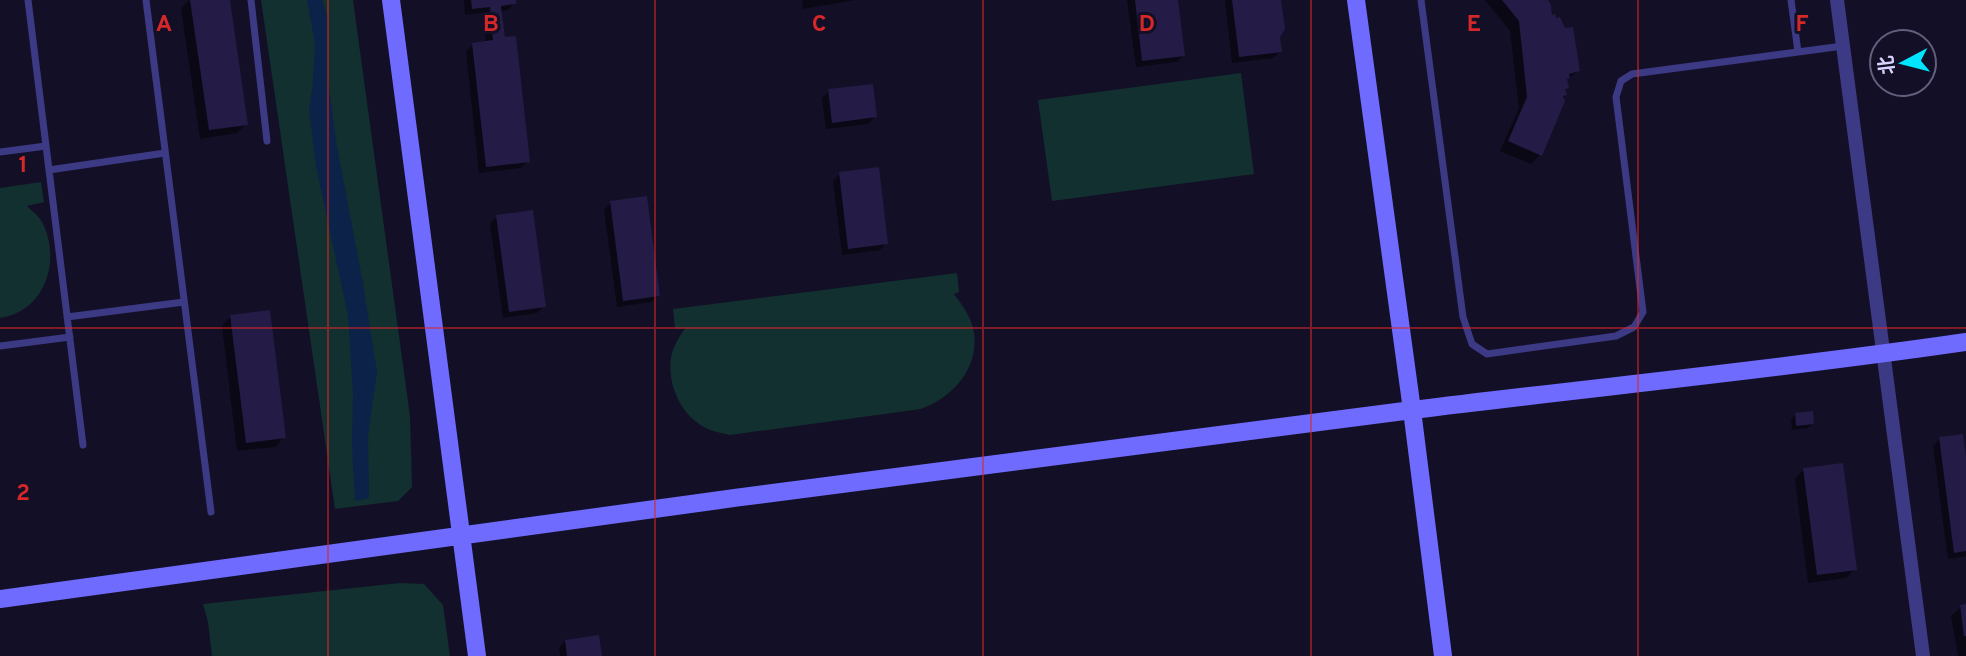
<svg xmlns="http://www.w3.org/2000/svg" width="1966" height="656" font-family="Overpass,'Noto Sans SC',sans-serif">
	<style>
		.green { fill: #12302f }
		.water { fill: #0c2248 }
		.shadow { fill: #0007 }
		.building { fill: #241b47 }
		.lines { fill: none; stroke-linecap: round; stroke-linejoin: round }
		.lane { stroke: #3d3a85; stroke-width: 7 }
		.street { stroke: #3d3a85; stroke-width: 14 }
		.secondary { stroke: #6f6bff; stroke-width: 18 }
		.grid { fill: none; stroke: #d62828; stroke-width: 2; stroke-opacity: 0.55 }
		.grid-label { font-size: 23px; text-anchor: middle; font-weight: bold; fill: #d62828; stroke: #130f26; stroke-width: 6; stroke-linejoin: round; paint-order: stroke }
	</style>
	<rect width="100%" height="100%" fill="#130f26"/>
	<!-- green -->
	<path class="green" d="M261,0h92l57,416 2,71 -14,14 -63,8z
		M1241,73l13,101 -202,27 -14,-101z
		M41,182l3,20 -17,4c5,5 12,10 15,16 20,38 3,90 -42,96v-130z
		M957,273l2,19 -5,2c9,12 18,24 20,39 5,36 -22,65 -53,76l-191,26c-7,-2 -15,-3 -22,-6 -27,-12 -43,-47 -36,-76 2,-8 8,-17 13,-25l-10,1 -2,-20z
		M400,583l24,1 19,21 7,51h-238l-4,-34 -5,-18z"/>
	<!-- water -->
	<path class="water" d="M307,0h15l6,18v62l9,66 25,132 15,94 -9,64 1,62 -14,3 -3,-57 1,-50 -5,-78 -32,-150 -7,-56 4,-27 2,-39z"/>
	<!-- shadow -->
	<path class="shadow" d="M189,0h39l18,124 -9,9 -37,6 -19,-131z
		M464,0h50v3l-6,7 -8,1 28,150 -7,7 -42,5 -13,-122 7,-7 13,-1 -3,-30 -18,2z
		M802,0h54l-53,9z
		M1127,0h49l8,55 -7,7 -41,5z
		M1225,0h55v52l-7,6 -41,5z
		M1485,0h61l5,17 27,54 -13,10v14l-25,60 -9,9 -31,-13 19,-43 -9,-77z
		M829,91l46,26 -7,7 -42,5 -4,-31z
		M840,174l46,69 -6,7 -38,5 -9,-74z
		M611,203l47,92 -7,7 -34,5 -13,-97z
		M497,217l47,89 -7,7 -34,5 -13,-94z
		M231,316l53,121 -9,10 -38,4 -15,-125z
		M1795,415l17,9 -4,4 -16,2 -1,-11z
		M1940,439l26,30v87l-18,3 -15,-113z
		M1804,469l51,100 -9,9 -38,5 -13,-104z
		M1966,606v50h-8l-7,-40 10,-9z
		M565,641l35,15h-40l-1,-8z"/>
	<!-- building -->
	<path class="building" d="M190,0h40l18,125 -39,5z
		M471,0h45v4l-15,2 4,31 11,-1 14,126 -44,5 -14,-124 21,-3 -3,-33 -18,2z
		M1135,0h43l7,56 -43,5z
		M1232,0h49l4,29 -5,8 2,15 -43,5z
		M1502,0h46l3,5 1,10 3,-1 1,4 4,-1 5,11 8,-1 7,44 -11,3 1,4 -3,1 2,9 -4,1 2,6 -4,1 2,5 -23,55 -34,-15 19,-44 -8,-76z
		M873,84l4,33 -45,6 -4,-34z
		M879,167l9,77 -40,5 -9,-77z
		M647,196l13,100 -37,5 -13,-100z
		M533,210l13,97 -37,5 -13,-97z
		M270,310l16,128 -40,5 -16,-128z
		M1813,411l1,13 -18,2 -1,-13z
		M1963,434l3,22v95l-12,2 -15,-116z
		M1843,463l14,107 -40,5 -14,-107z
		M1966,604v32h-2l-4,-31z
		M599,635l3,21h-35l-2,-16z"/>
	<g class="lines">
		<!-- lane -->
		<path class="lane" d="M28,0l55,445
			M146,0l65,512
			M251,0l16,141
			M1421,0l42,317 9,27 15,10 129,-18 18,-9 9,-15 -27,-215 5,-16 11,-7 211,-28
			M1791,0l7,52
			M0,152l46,-6
			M49,170l116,-17
			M67,317l117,-15
			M0,346l70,-9"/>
		<!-- street -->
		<path class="street" d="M1837,0l86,656"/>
		<!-- secondary -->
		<path class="secondary" d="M391,0l86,656
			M1356,0l56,410 31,246
			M0,599c470,-66 941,-130 1412,-189 185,-23 370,-41 554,-68"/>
	</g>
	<!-- grid -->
	<path class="grid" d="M328,0v656M655,0v656M983,0v656M1311,0v656M1638,0v656M0,328h1966"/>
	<g class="grid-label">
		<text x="164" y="31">A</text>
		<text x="491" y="31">B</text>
		<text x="819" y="31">C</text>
		<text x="1147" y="31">D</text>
		<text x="1474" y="31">E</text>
		<text x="1802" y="31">F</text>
		<text x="23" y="172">1</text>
		<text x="23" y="500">2</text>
	</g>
	<!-- north arrow -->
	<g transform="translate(1903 63) rotate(263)"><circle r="33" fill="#130f26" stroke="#625e7d" stroke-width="2"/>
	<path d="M0-5L12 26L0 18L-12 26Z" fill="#00e5ff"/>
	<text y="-10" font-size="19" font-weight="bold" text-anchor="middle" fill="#d9d4ff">北</text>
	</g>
</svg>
